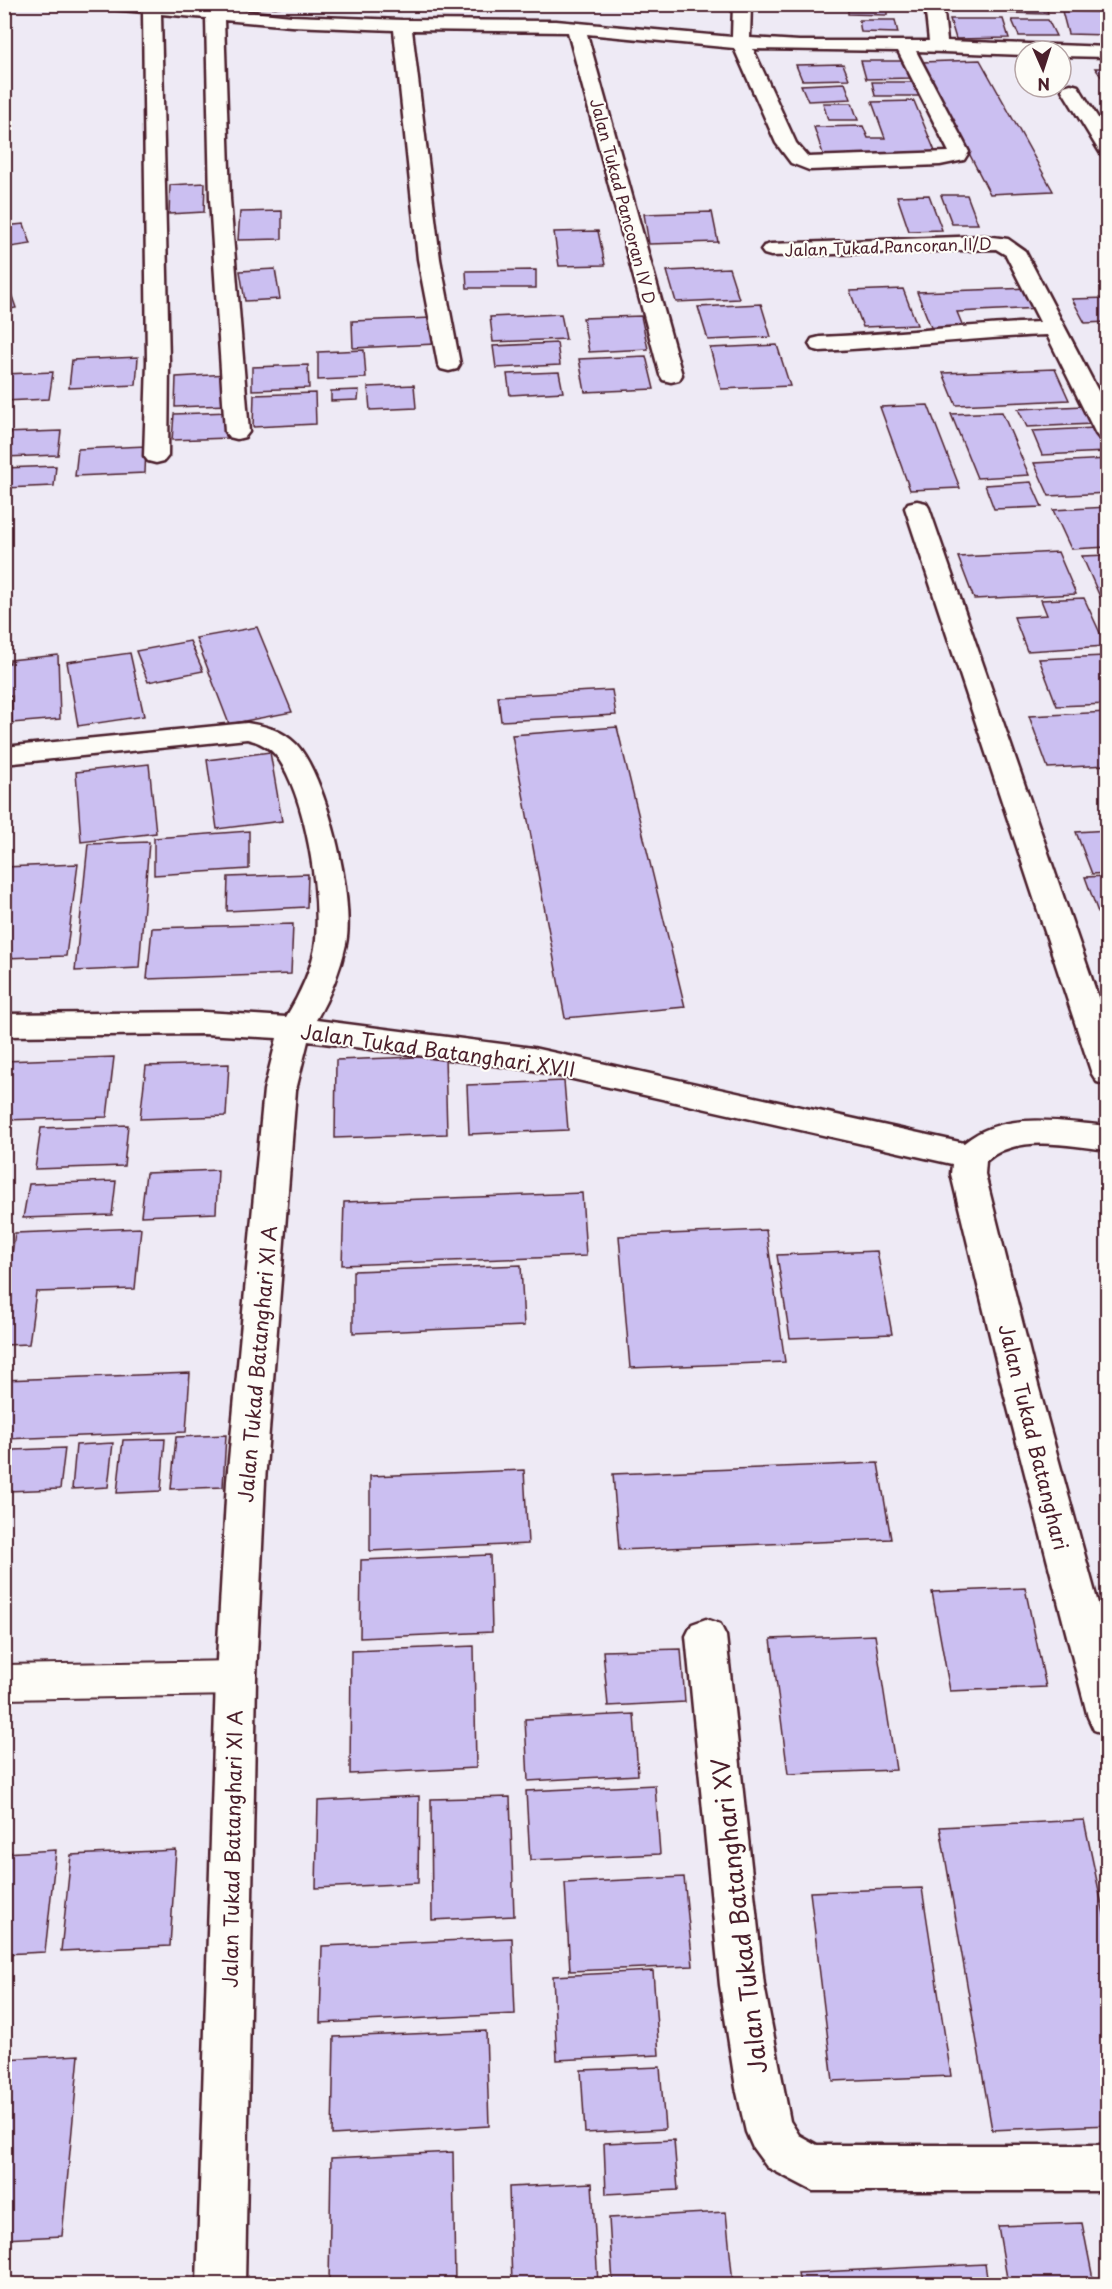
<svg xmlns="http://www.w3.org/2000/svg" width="1112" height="2289" font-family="'Playpen Sans',sans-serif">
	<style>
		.building { fill: #cbbff1; stroke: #4a1f2b; stroke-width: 1.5 }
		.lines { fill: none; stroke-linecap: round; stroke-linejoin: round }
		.lane-casing { stroke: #4a1f2b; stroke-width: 4 }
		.street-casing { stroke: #4a1f2b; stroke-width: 5 }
		.lane { fill: #fdfcf7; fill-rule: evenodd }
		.street { fill: #fdfcf7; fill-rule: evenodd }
		.labels { text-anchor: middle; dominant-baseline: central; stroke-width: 4.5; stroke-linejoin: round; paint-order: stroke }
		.far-street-label { font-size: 16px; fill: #4a1f2b; stroke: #fdfcf7 }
		.street-label { font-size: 20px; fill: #4a1f2b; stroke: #fdfcf7 }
		.near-street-label { font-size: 24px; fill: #4a1f2b; stroke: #fdfcf7 }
	</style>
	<rect width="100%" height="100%" fill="#eeeaf5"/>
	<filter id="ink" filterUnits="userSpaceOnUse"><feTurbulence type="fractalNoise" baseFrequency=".0167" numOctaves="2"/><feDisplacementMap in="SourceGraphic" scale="12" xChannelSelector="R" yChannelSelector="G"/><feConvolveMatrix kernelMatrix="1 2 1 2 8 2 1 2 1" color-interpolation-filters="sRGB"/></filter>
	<g filter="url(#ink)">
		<!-- building -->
		<path class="building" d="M261,4h30v3l-31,1z
			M306,4h47v1l-46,3z
			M497,4h30l-1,5h-30z
			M1007,4h39l2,10 -39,-1z
			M848,8l39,1v6l-39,-1z
			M1062,11l41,1 5,23 -40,-1z
			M950,19h53l6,19 -53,1z
			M859,20h36l3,13 -37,-1z
			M1012,20h36l8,16h-37z
			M980,60l73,131 -63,3 -68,-132z
			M861,61h44l6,17 -45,1z
			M843,64l6,15 -47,1 -6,-15z
			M1095,68h13v18z
			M872,82h44l4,14h-45z
			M845,83l6,16 -43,2 -7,-16z
			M914,101l23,55 -112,4 -11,-33 49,-1 5,12h17l-13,-36z
			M823,103h29l6,17h-30z
			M205,183l-1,29 -35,2 1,-29z
			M929,195l13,35 -33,1 -12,-35z
			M941,195h26l11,29h-26z
			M282,211v28l-44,1 2,-28z
			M712,212l6,30 -69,2 -5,-30z
			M24,224l7,20 -27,4v-22z
			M598,231l7,34 -46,1 -5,-34z
			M729,268l10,31 -63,3 -9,-31z
			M275,269l5,30 -35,2 -5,-30z
			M536,270v18h-69l-1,-17z
			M8,285l8,23 -12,2v-24z
			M1031,288l9,20 -83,4 7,17 -32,1 -15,-38z
			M903,289l14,36 -54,2 -13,-36z
			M1108,298v24l-23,1 -13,-24z
			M761,304l10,33 -63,3 -10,-33z
			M561,314l5,25 -73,3 -3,-25z
			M641,316l7,33 -59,3 -6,-34z
			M432,318l3,26 -82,4 -1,-27z
			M557,343l3,22 -64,3 -3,-22z
			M777,345l13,41 -69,3 -11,-41z
			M364,350l2,28 -48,2v-28z
			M646,356l8,33 -69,3 -6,-33z
			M138,357l-2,28 -67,3 3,-28z
			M308,365l1,23 -57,2v-23z
			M1055,369l14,31 -113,5 -13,-32z
			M53,372l-4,27 -45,2v-27z
			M559,372l4,20 -53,3 -3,-21z
			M228,374l-1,31 -52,2 1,-30z
			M414,385l2,23 -46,2 -2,-23z
			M359,390l-1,10 -27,1v-10z
			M315,393l1,31 -63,3 1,-32z
			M928,405l32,83 -50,2 -30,-83z
			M1084,406l8,18 -65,3 -9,-18z
			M230,412l-1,26 -57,2 2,-26z
			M1002,412l27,63 -52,3 -26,-64z
			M1095,428l11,24 -64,3 -10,-24z
			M61,431l-3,24 -54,2v-24z
			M146,446l-1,27 -70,3 3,-27z
			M1108,459v34l-59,3 -15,-33z
			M56,466l-2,20 -50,2v-20z
			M1031,482l11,25 -48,2 -9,-24z
			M1108,507v21h-3l3,5v14l-37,2 -18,-39z
			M1058,552l18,42 -102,5 -16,-42z
			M1108,555v60l-26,-59z
			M1084,598l22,48 -79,5 -13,-34 33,-2 -6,-15z
			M257,627l35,85 -63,12 -33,-86z
			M190,641l13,30 -55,11 -12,-31z
			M130,653l14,63 -66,10 -11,-64z
			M58,655l2,64 -48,4v-27l-8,1v-34h6v-3z
			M1104,656l4,9v39l-51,2 -18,-47z
			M612,690l4,25 -115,6 -3,-25z
			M1108,712v53l-60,3 -19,-52z
			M617,727l68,280 -120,11 -53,-283z
			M270,752l12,69 -65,8 -10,-69z
			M149,764l7,69 -75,9 -5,-70z
			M1108,830v43l-16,1 -16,-42z
			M249,831v38l-95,6v-37z
			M149,842l-10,126 -64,3 13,-127z
			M78,864l-12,92 -62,2v-91z
			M308,874l-1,33 -80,4 1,-34z
			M1108,876v50h-5l-18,-49z
			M293,924l-2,50 -144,5 5,-51z
			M445,1056l2,78 -112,4 1,-78z
			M114,1057l-7,60 -103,3v-59z
			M229,1064l-3,52 -86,3 6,-53z
			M564,1081l4,49 -99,4 -2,-49z
			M128,1125l-4,41 -89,3 6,-41z
			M218,1170l-2,43 -75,3 5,-43z
			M116,1181l-4,34 -89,3 6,-34z
			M582,1193l4,63 -244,9 2,-63z
			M141,1228l-6,61 -99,3 -7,52 -25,1v-77h6l5,-35z
			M766,1230l19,132 -155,6 -11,-132z
			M877,1251l15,83 -102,4 -13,-83z
			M521,1265l3,61 -171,7v-62z
			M190,1373l-4,59 -182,7v-59z
			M226,1435l-3,52 -52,2 5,-52z
			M165,1439l-4,52 -44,2 6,-53z
			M113,1443l-5,44 -36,2 4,-44z
			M65,1448l-5,41 -53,2 7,-41z
			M878,1463l13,76 -272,11 -6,-76z
			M524,1470l4,74 -158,7v-75z
			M490,1555l2,77 -132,6 1,-78z
			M1025,1588l21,99 -96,4 -18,-99z
			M875,1635l21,135 -108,4 -17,-135z
			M474,1646l2,122 -126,6 1,-123z
			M681,1649l4,53 -77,4 -5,-55z
			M634,1714l4,61 -110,6 -3,-62z
			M655,1785l5,69 -130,6 -4,-69z
			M419,1796l-1,87 -102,5 2,-87z
			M510,1797l4,119 -82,4 -1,-121z
			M1084,1820l24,113v192l-116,5 -52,-303z
			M56,1850l-11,102 -41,2v-101z
			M176,1850l-6,96 -109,5 10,-96z
			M684,1877l9,89 -123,5 -5,-88z
			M922,1888l29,188 -118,5 -23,-189z
			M512,1938l3,76 -195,9 2,-77z
			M653,1971l6,84 -102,5 -4,-84z
			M486,2031l3,95 -157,9 2,-98z
			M79,2055l-17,181 -58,3v-180z
			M660,2067l5,62 -80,4 -4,-63z
			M674,2140l4,50 -72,4 -2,-51z
			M453,2152l2,132h-126l2,-126z
			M592,2183l6,101h-86l-3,-97z
			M726,2212l7,72h-120l-4,-66z
			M1082,2223l12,61h-86l-10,-58z
			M985,2264l3,20h-188l-2,-11z"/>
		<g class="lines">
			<!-- lane casing -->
			<g class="lane-casing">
				<path id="lane" d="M236,1661l14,5 5,12 -5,12 -14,5 -232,4v-34z"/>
			</g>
			<!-- street casing -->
			<g class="street-casing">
				<path id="street" d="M102,4h70l33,4 -1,-4h18l1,5 68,7 111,4 154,1 176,16 1,-33h18l-1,34 49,3h130l-4,-37h18l4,37 161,6v10l-47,-1v-5h-36v4l-109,-4 53,101 -5,8 -24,5 -131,5 -18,-7 -15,-20 -42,-95 -147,-14 95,341 -3,5 -8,2 -8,-2 -3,-5 -92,-343 -156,-2 28,229 20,105 -3,5 -8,2 -8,-2 -3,-5 -20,-105 -24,-229 -103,-4 -67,-6 6,179 19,233 -4,5 -8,2 -8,-2 -4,-5 -15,-233 -4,-181 -45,-4 8,348 -1,94 -4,5 -8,2 -8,-2 -4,-5 3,-94 -4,-350 -33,-3zM753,49l145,2 51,101 -141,5 -12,-14z
					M1071,84l7,2 30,48v22l-7,-2 -39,-64 2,-4z
					M984,236l24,3 17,12 83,159v31l-8,-2 -4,-5 -49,-99c-76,3 -151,12 -227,16l-8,-2 -3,-5 3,-5 8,-2c74,-3 146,-12 220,-15l-34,-67 -10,-6 -225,7 -7,-2 -3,-4 3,-4 7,-2z
					M917,501l9,2 3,5 179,518v59l-11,-3 -5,-8 -187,-566 3,-5z
					M247,723c19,3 35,7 49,21 31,33 59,155 50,200 -6,27 -16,52 -30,76l217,28 431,95c39,-33 97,-21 144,-17v24c-39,-4 -90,-17 -122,11l-1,13 53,211 70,255v95l-14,-5 -6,-13 -86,-332 -51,-211 1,-10 -419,-94 -225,-29 -12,49 -31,391 -9,197 -11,606h-48l19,-606 11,-197 37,-391 13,-52 -73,-4 -200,2v-22l200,-2 82,5c13,-21 28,-52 30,-77 4,-50 -10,-141 -38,-182 -7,-10 -20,-17 -31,-19l-243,25v-17z
					M706,1619l14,5 6,12 38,349 26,136 9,14 18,10h291v46h-295l-46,-24 -14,-19 -7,-16 -10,-44 -16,-103 -34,-349 6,-12z"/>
			</g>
			<!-- lane -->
			<use href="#lane" class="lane"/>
			<!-- street -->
			<use href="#street" class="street"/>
		</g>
	</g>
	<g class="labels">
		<!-- far-street labels -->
		<g class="far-street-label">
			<text transform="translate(624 201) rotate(75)">Jalan Tukad Pancoran IV D</text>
			<text transform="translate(888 246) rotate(-2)">Jalan Tukad Pancoran II/D</text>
		</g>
		<!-- street labels -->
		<g class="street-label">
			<text transform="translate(438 1050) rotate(8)">Jalan Tukad Batanghari XVII</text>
			<text transform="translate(257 1364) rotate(-85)">Jalan Tukad Batanghari XI A</text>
			<text transform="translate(1034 1437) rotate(76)">Jalan Tukad Batanghari</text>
			<text transform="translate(232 1849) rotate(-89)">Jalan Tukad Batanghari XI A</text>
		</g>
		<!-- near-street labels -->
		<g class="near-street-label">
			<text transform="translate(738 1916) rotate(-97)">Jalan Tukad Batanghari XV</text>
		</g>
	</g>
	<!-- margin -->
	<rect width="1112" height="2289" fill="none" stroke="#fdfcf7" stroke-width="24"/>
	<rect x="12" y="12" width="1088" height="2265" fill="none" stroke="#4a1f2b" stroke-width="2" filter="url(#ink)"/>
	<!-- north arrow -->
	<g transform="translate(1043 69) rotate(177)"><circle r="28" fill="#fdfcf7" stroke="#b5a4a5" stroke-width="1.5"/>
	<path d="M0-4.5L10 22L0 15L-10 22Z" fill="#4a1f2b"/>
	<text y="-9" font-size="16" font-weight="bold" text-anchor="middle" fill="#4a1f2b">N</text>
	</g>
</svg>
